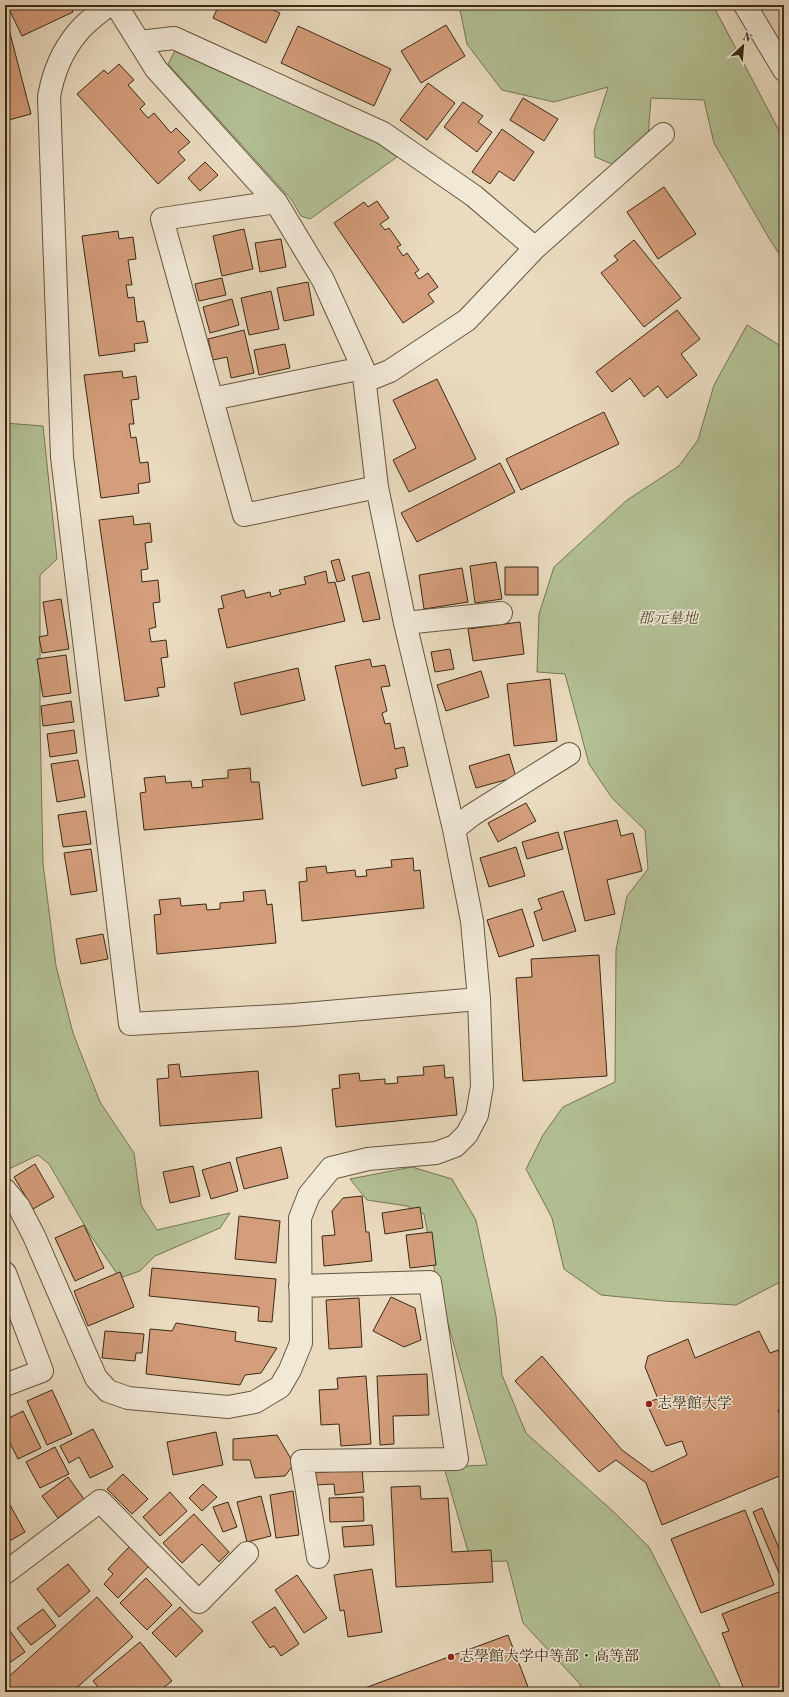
<svg xmlns="http://www.w3.org/2000/svg" width="789" height="1697" font-family="'Old Standard TT','Noto Serif JP',serif">
	<style>
		.green { fill: #b3c195; stroke: #767654 }
		.building { fill: #d49d7b; stroke: #392a14 }
		.lines { fill: none; stroke-linecap: round; stroke-linejoin: round }
		.street-casing { stroke: #65563f; stroke-width: 24 }
		.street { stroke: #f1e8d6; stroke-width: 22 }
		.poi-dot { fill: #8f2418; stroke: #f1e8d6; stroke-width: 1.5 }
		.labels { text-anchor: middle; dominant-baseline: central; stroke-width: 3; stroke-linejoin: round; paint-order: stroke }
		.park-label { font-size: 15px; font-style: italic; fill: #585034; stroke: #f1e8d6 }
		.poi-label { font-size: 15px; fill: #392a14; stroke: #f1e8d6; text-anchor: start }
	</style>
	<rect width="100%" height="100%" fill="#eadbc0"/>
	<filter id="stains"><feTurbulence type="fractalNoise" baseFrequency=".005" numOctaves="4"/><feColorMatrix values="0 0 0 0 .2 0 0 0 0 .09 0 0 0 0 .02 0 0 0 .5 -.17"/></filter>
	<radialGradient id="worn" r=".72"><stop offset=".6" stop-color="#630" stop-opacity="0"/><stop offset="1" stop-color="#630" stop-opacity=".3"/></radialGradient>
	<!-- green -->
	<path class="green" d="M459,5h254l71,135v121l-14,-21 -56,-97 -10,-43 -53,-2 -4,53 -23,18 -29,-12 -1,-26 14,-44 -54,15 -52,-12 -35,-46z
		M175,51l195,87 27,19 -87,62 -9,-3 -10,-17 -123,-135z
		M747,325l37,23v932l-48,25 -73,-4 -62,-6 -37,-26 -12,-51 -26,-49 17,-34 20,-28 52,-25 1,-132 11,-54 21,-27 -3,-39 -33,-32 -23,-34 -24,-90 -28,-2 2,-58 15,-47 73,-67 52,-34 19,-26 16,-55z
		M5,423l38,3 14,133 -17,16v142l3,147 13,102 17,67 27,69 34,51 7,52 16,25 73,-17 -10,15 -65,28 -15,15 -20,7 -31,-45 -40,-69 -11,-9 -29,14 -4,-1z
		M412,1167l40,12 24,41 20,96 6,59 24,58 90,81 33,33 74,145h-139l-5,-9 -56,-60 -16,-62 -36,1 -27,-95 43,-2 -50,-182 -13,-69 -17,-8 -40,-6 -17,-21z"/>
	<!-- building -->
	<path class="building" d="M7,5h63l3,7 -51,24z
		M219,5h43l18,8 -14,30 -53,-25z
		M6,18l25,96 -26,7v-102z
		M446,25l19,31 -44,27 -20,-32z
		M298,26l93,43 -17,37 -93,-43z
		M119,64l15,16 -6,5 17,19 -5,5 8,9 6,-5 17,20 5,-5 14,14 -12,10 7,8 -27,24 -81,-90 27,-24 4,4z
		M428,83l27,20 -28,37 -27,-20z
		M523,98l35,21 -14,22 -34,-21z
		M463,102l20,14 -5,6 14,10 -15,20 -33,-25z
		M502,129l32,23 -20,29 -15,-10 -9,13 -18,-12z
		M205,162l13,13 -18,16 -12,-13z
		M664,187l32,47 -38,25 -31,-47z
		M377,201l12,17 -9,6 5,6 4,-2 12,17 -4,2 6,9 4,-3 12,17 -4,3 4,6 9,-6 10,14 -10,7 6,8 -31,21 -69,-100 30,-21 4,5z
		M244,229l9,40 -31,7 -9,-40z
		M118,231l1,8 14,-2 3,22 -8,1 4,25h-6l2,13 6,-1 3,25 7,-1 4,21 -14,2 1,7 -36,5 -17,-120z
		M281,239l5,28 -26,5 -5,-29z
		M634,240l47,58 -37,29 -43,-54 17,-13 -4,-4z
		M222,278l4,17 -27,6 -4,-17z
		M308,282l6,33 -30,6 -7,-33z
		M271,291l8,38 -30,6 -8,-37z
		M232,299l7,26 -29,8 -7,-26z
		M677,310l23,29 -19,15 16,21 -30,23 -9,-12 -14,11 -14,-19 -18,14 -16,-20z
		M5,324h4l-4,62z
		M244,330l10,43 -23,5 -4,-21 -14,3 -5,-21z
		M285,344l5,24 -31,7 -5,-25z
		M122,371l1,7 13,-2 3,23 -8,1 3,24h-5l2,14 5,-1 4,26 8,-1 2,20 -12,2 1,9 -38,5 -17,-123z
		M437,379l39,80 -67,33 -16,-32 23,-12 -23,-48z
		M604,412l15,32 -98,46 -15,-31z
		M500,463l15,29 -98,50 -16,-29z
		M133,516l1,9 16,-2 2,19 -7,1 3,26 -7,1 1,12 16,-2 2,22 -7,1 3,24 -7,2 2,13 15,-2 2,17 -7,1 4,29 -8,1 2,8 -34,5 -26,-181z
		M339,559l6,21 -8,2 -6,-21z
		M496,562l6,37 -27,4 -5,-37z
		M505,567h33v28h-33z
		M462,568l6,34 -44,7 -5,-34z
		M326,571l2,12 7,-1 10,39 -118,27 -9,-39 6,-1 -3,-12 23,-6 2,8 24,-6 1,5 10,-3 -2,-4 27,-6 -2,-7z
		M369,572l11,47 -17,3 -11,-46z
		M61,599l8,50 -27,4 -3,-16 9,-2 -5,-33z
		M520,622l4,32 -51,7 -5,-32z
		M450,649l4,20 -19,3 -4,-20z
		M66,655l5,38 -28,4 -6,-38z
		M370,659l2,8 13,-2 5,21 -9,1 6,24 -5,2 3,11 5,-1 5,26 9,-2 4,19 -13,3 2,9 -35,8 -27,-120z
		M298,668l7,32 -64,15 -7,-32z
		M481,671l8,26 -43,14 -9,-26z
		M550,679l7,62 -43,5 -7,-62z
		M71,701l3,21 -31,4 -2,-20z
		M74,730l3,23 -27,4 -3,-23z
		M509,754l7,23 -40,11 -7,-22z
		M78,760l7,37 -28,5 -6,-38z
		M250,768l1,14h8l4,37 -119,11 -4,-37 6,-1 -2,-14 21,-2 1,7 25,-2 1,7 11,-1 -1,-7 26,-2v-8z
		M526,803l10,18 -38,21 -10,-19z
		M86,811l5,33 -28,3 -5,-32z
		M617,820l4,16 12,-3 9,38 -35,9 8,34 -30,7 -21,-89z
		M558,832l5,17 -36,10 -5,-17z
		M516,847l9,29 -36,11 -9,-29z
		M91,849l6,42 -26,4 -7,-42z
		M413,858l1,13 6,-1 4,38 -122,13 -3,-39 8,-1 -1,-13 20,-2 1,7 28,-3 1,7 11,-1 -1,-6 26,-3 -1,-7z
		M265,890l2,15 5,-1 4,39 -119,11 -3,-39 7,-1 -2,-14 21,-2 1,8 25,-2 1,6 13,-1v-6l24,-2 -1,-9z
		M563,891l13,40 -33,10 -9,-29 8,-3 -4,-10z
		M522,909l12,37 -35,11 -12,-37z
		M103,934l5,25 -27,5 -5,-25z
		M599,955l8,121 -84,5 -7,-103 16,-1 -1,-18z
		M179,1064l2,13 77,-6 4,47 -102,8 -3,-47 12,-1 -1,-13z
		M444,1065l1,13 8,-1 4,38 -121,12 -4,-38 8,-1 -1,-13 20,-2 1,8 25,-2v5l13,-1 -1,-6 27,-2 -1,-8z
		M281,1147l7,31 -44,11 -8,-31z
		M230,1162l8,29 -27,8 -9,-29z
		M35,1164l19,33 -21,12 -19,-32z
		M193,1166l7,30 -30,7 -7,-31z
		M362,1196l4,36h3l3,29 -48,5 -2,-30 13,-1 -3,-24 11,-13z
		M420,1207l3,21 -38,6 -3,-21z
		M239,1216l41,5 -4,42 -41,-4z
		M84,1225l20,43 -29,13 -20,-43z
		M432,1232l4,33 -26,3 -4,-33z
		M152,1268l124,11 -4,43 -14,-1 1,-14 -110,-11z
		M120,1272l14,35 -46,19 -14,-35z
		M391,1297l24,11 6,32 -17,7 -31,-16z
		M359,1298l3,49 -33,2 -3,-49z
		M176,1323l60,9 -1,9 42,7 -16,25 -16,2 -5,10 -94,-11 4,-45 22,2z
		M5,1324l5,15 -5,2z
		M105,1331l39,3 -2,19h-6l-1,8 -33,-3z
		M759,1331l11,22 8,-3 6,17v40l-6,3 6,16v48l-122,51 -16,-42 -30,-23 -17,12 -84,-91 27,-25 80,94 30,22 35,-17 -5,-14 -16,5 -20,-44 12,-3 -13,-32 3,-11 40,-17 7,19z
		M427,1374l2,41 -36,1 1,28 -14,1 -3,-69z
		M366,1376l5,68 -30,2 -2,-22 -18,1 -2,-35 19,-1 -1,-11z
		M52,1390l20,44 -25,11 -20,-44z
		M23,1411l18,37 -23,11 -13,-26v-13z
		M93,1429l20,38 -23,11 -11,-21 -10,6 -9,-17z
		M216,1432l7,33 -50,10 -6,-33z
		M277,1435l17,29 -9,12 -30,2 -5,-18h-17v-21z
		M55,1447l14,27 -29,14 -14,-26z
		M362,1469l2,23 -29,3 -1,-11 -20,1 -1,-12z
		M123,1474l25,25 -16,15 -25,-25z
		M68,1477l16,22 -26,19 -16,-22z
		M203,1484l14,13 -15,14 -13,-13z
		M420,1486l1,13 27,-1 4,54 39,-2 2,32 -97,5 -5,-100z
		M5,1488l5,12 -5,2z
		M293,1491l6,44 -23,3 -6,-43z
		M170,1492l17,19 -27,25 -17,-19z
		M261,1496l10,40 -24,6 -10,-40z
		M363,1497l1,24 -34,1 -1,-24z
		M228,1502l9,25 -14,5 -10,-25z
		M10,1505l15,27 -19,11 -1,-35z
		M762,1508l22,52v11l-5,2 -26,-61z
		M745,1510l29,75 -73,28 -30,-74z
		M194,1514l35,38 -10,10 -17,-18 -20,19 -19,-20z
		M372,1525l2,20 -30,2 -2,-20z
		M129,1547l20,19 -31,32 -14,-14 9,-10 -5,-5z
		M68,1564l22,27 -31,26 -22,-28z
		M372,1569l10,63 -34,5 -4,-27 -4,1 -6,-36z
		M297,1575l30,43 -23,15 -29,-43z
		M146,1578l26,27 -25,25 -27,-27z
		M784,1590v102h-39l-23,-59 7,-2 -7,-17z
		M97,1597l36,40 -61,55h-67v-12z
		M180,1607l23,24 -27,26 -24,-24z
		M275,1607l24,37 -18,12 -7,-10 -4,2 -18,-26z
		M43,1609l13,17 -25,19 -14,-17z
		M5,1624l20,28 -20,14z
		M508,1635l22,57h-176z
		M140,1642l32,39 -14,11h-56l-9,-11z"/>
	<g class="lines">
		<!-- street casing -->
		<g class="street-casing">
			<path id="street" d="M108,5c-10,9 -22,17 -30,27 -16,19 -25,41 -29,65l13,360 68,567 163,-9 186,-16
				M745,5l39,65
				M139,42l35,-4 209,95 91,63 61,52
				M276,202l-114,17 82,296 133,-28
				M365,381l25,-10 77,-51 68,-72 128,-114
				M212,399l151,-31
				M405,623l96,-10
				M454,829l18,-14 97,-61
				M5,1190l14,17 15,29 62,142 12,13 20,7 100,9 27,-5 25,-15 10,-17 11,-27 -1,-125 9,-23 22,-27 37,-9 68,-6 19,-7 12,-12 10,-19 5,-29 -3,-87 -7,-78 -18,-92 -49,-206 -28,-136 -14,-119 -40,-88 -47,-78 -120,-133 -40,-64
				M5,1273l37,98 -37,14
				M300,1286l130,-4 27,177 -155,2 16,96
				M5,1573l95,-72 99,101 48,-49"/>
		</g>
		<!-- street -->
		<use href="#street" class="street"/>
	</g>
	<!-- markers -->
	<g class="poi-dot">
		<circle cx="649" cy="1404" r="4"/>
		<circle cx="451" cy="1657" r="4"/>
	</g>
	<g class="labels">
		<!-- park labels -->
		<g class="park-label">
			<text x="668" y="619">郡元墓地</text>
		</g>
		<!-- poi labels -->
		<g class="poi-label">
			<text x="657" y="1404">志學館大学</text>
			<text x="459" y="1657">志學館大学中等部・高等部</text>
		</g>
	</g>
	<!-- margin -->
	<rect width="789" height="1697" fill="none" stroke="#eadbc0" stroke-width="20"/>
	<rect x="6" y="6" width="777" height="1685" fill="none" stroke="#392a14" stroke-width="2"/>
	<rect x="10" y="10" width="769" height="1677" fill="none" stroke="#392a14"/>
	<!-- north arrow -->
	<g transform="translate(743 46) rotate(26)" stroke="#f1e8d6" stroke-width="3" paint-order="stroke">
	<path d="M0-3L7 15L0 10L-7 15Z" fill="#392a14"/>
	<text y="-6" font-size="11" font-weight="bold" text-anchor="middle" fill="#392a14">N</text>
	</g>
	<rect width="100%" height="100%" filter="url(#stains)"/>
	<rect width="100%" height="100%" fill="url(#worn)"/>
</svg>
